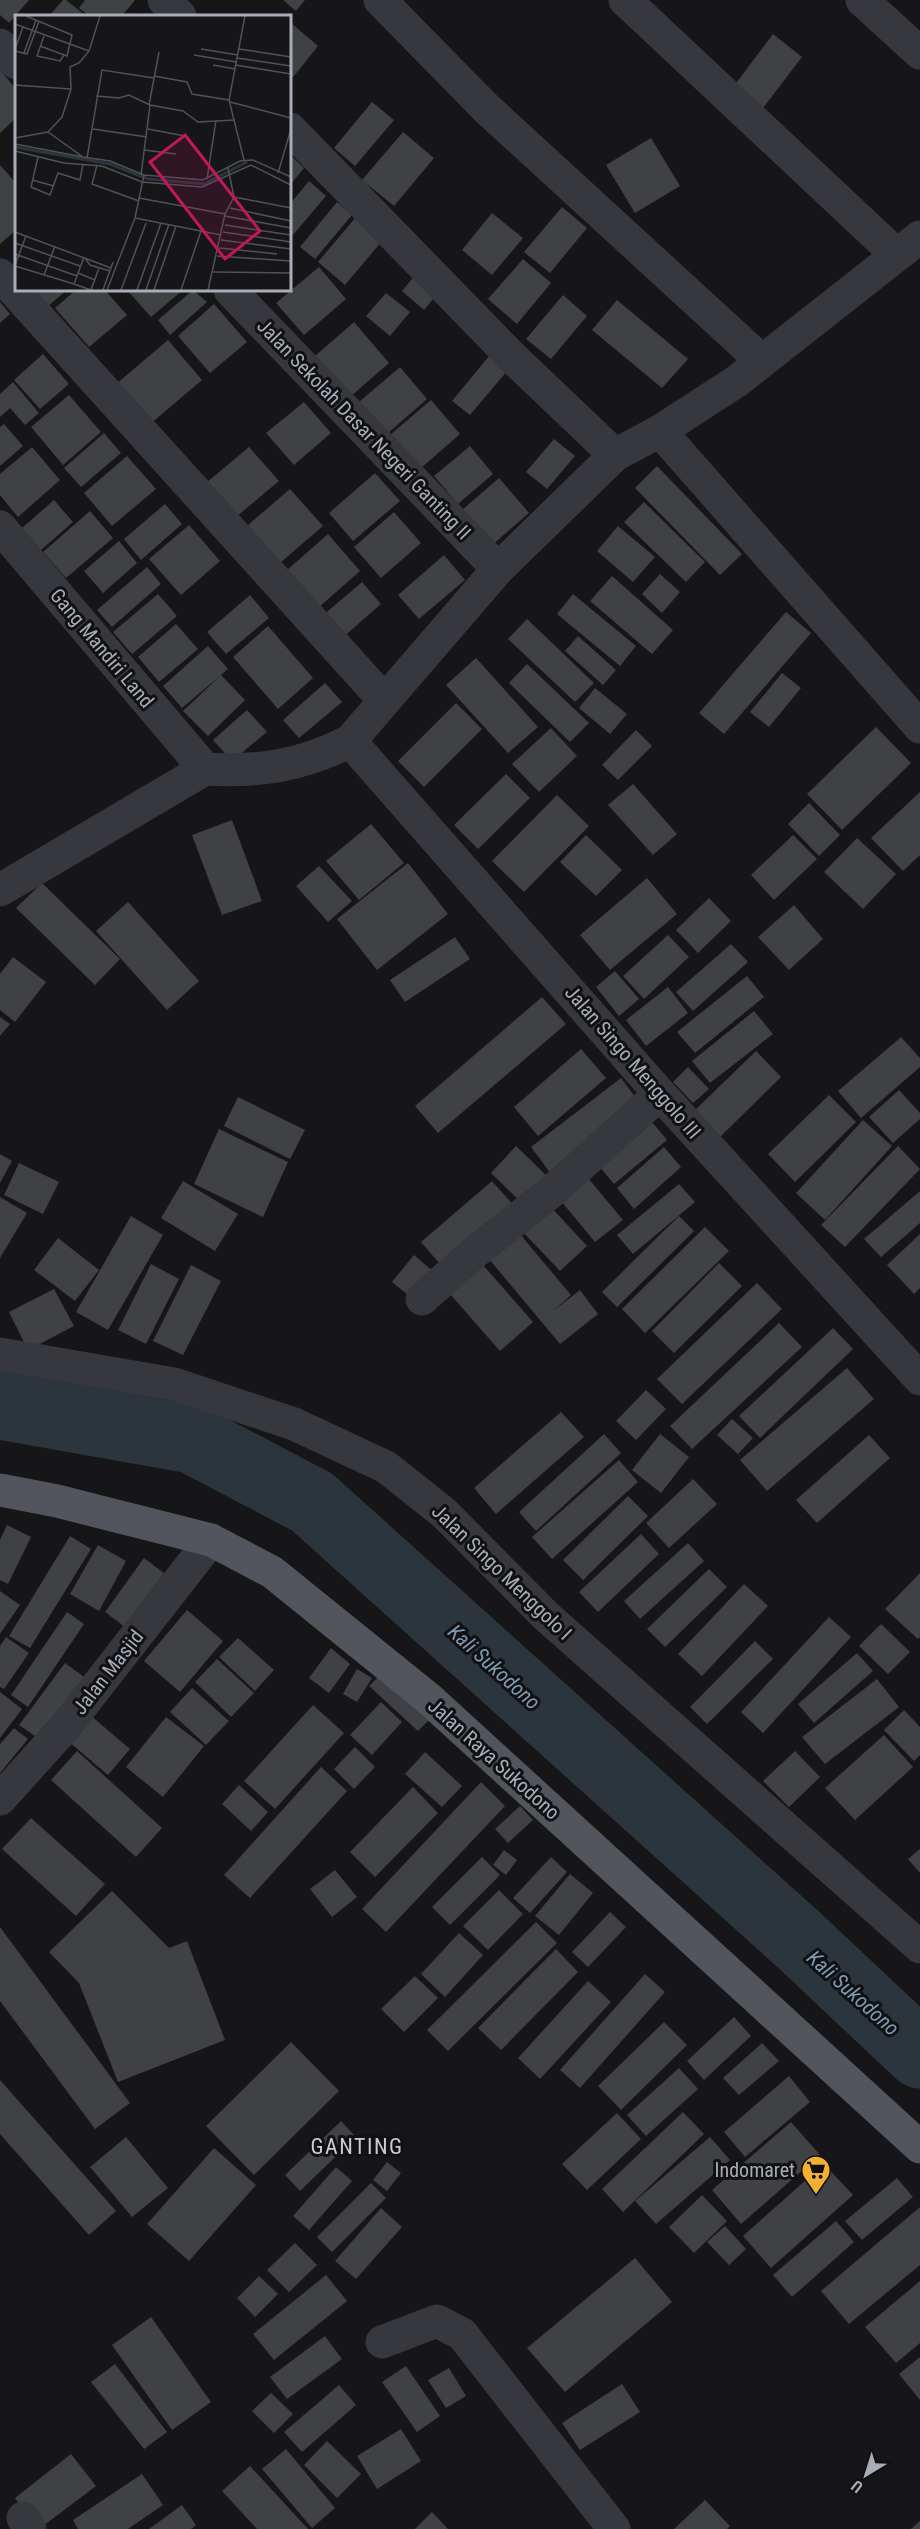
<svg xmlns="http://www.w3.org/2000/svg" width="920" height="2529" font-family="'Roboto Condensed',sans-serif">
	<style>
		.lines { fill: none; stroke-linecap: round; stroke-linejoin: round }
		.river { stroke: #2c353c; stroke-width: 69 }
		.building { fill: #404145 }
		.minor { stroke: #37383d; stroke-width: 33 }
		.major { stroke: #53555c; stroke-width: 33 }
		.labels { text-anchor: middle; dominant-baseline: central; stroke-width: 6; stroke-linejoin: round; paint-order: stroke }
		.street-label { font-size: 20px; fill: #a8adb8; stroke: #111113 }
		.poi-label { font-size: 20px; fill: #a8adb8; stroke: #111113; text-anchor: end }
		.water-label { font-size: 21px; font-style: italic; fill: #7f9bb3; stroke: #111113 }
		.quarter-label { font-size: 22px; letter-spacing: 1.5px; fill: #c9ccd4; stroke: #111113 }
		.inset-river { fill: none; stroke: #2c353c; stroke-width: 3 }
		.inset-road { fill: none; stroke: #505258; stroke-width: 1.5 }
		.view { fill: #c2185b; fill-opacity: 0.15; stroke: #c2185b; stroke-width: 3 }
		.inset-edge { fill: none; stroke: #a8adb8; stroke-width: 3 }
	</style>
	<rect width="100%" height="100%" fill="#161618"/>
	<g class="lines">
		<!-- river -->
		<path class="river" d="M0,1405l192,34 120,63 488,439 120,113"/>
	</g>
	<!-- building -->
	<path class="building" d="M0,0h29l-20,23 -9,-8z
		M63,0h3l20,16h-37z
		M85,0h50l-13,16h-33l-10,-8z
		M283,0h22l-9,11z
		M291,23l27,23 -28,35v-55z
		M773,34l29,23 -39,51 -29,-22z
		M0,70l16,19v29l-16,15z
		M372,102l22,18 -39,46 -21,-18z
		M403,132l31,26 -40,48 -32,-26z
		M651,138l29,48 -45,27 -29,-48z
		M290,155l14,13 -14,17z
		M0,165l16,18v47l-16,14z
		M309,181l17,15 -33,39 -3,-2v-29z
		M337,202l15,13 -37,44 -15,-12z
		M562,207l25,21 -37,45 -26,-21z
		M492,213l31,25 -31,37 -30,-25z
		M356,217l27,23 -38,45 -27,-23z
		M523,259l28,24 -34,41 -29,-25z
		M319,267l27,32 -42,36 -28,-32z
		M416,274l23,18 -15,18 -22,-19z
		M32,290h35l-20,17z
		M76,290h29l22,25 -38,32 -34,-39z
		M127,290h56l-32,27z
		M193,290l14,12 -37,33 -12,-15z
		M386,293l24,19 -20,24 -24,-20z
		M563,295l24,21 -36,43 -25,-20z
		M617,300l71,59 -26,29 -70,-58z
		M0,302l10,12 -10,9z
		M214,304l33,38 -37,31 -32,-37z
		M354,322l35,41 -39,34 -35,-41z
		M168,340l34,40 -53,45 -34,-40z
		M43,354l26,30 -29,25 -26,-29z
		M490,355l18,15 -38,45 -18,-14z
		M400,367l27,32 -40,35 -28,-32z
		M13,382l26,31 -14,12 -15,-17 -10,9v-23z
		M69,395l32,37 -38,33 -32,-38z
		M431,400l29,34 -40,35 -29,-35z
		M304,402l27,31 -37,32 -28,-32z
		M4,424l19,22 -23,20v-39z
		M104,433l17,20 -40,34 -17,-19z
		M554,439l21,17 -28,33 -21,-17z
		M470,446l23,28 -35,30 -24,-28z
		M32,447l28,33 -42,37 -18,-22v-21z
		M249,447l30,34 -43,36 -30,-34z
		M127,456l29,33 -44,37 -28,-33z
		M657,466l85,88 -22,21 -85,-87z
		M375,473l25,28 -47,40 -24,-28z
		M499,478l30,35 -37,32 -30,-35z
		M290,489l33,37 -43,37 -32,-38z
		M54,500l19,22 -32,28 -19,-22z
		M644,502l61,60 -19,20 -62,-60z
		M165,504l17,20 -41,36 -17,-21z
		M90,511l23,27 -47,40 -23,-26z
		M394,512l27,31 -40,35 -27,-31z
		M189,525l31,36 -39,34 -32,-36z
		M618,526l37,31 -22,25 -36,-31z
		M328,534l32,37 -42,37 -32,-37z
		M119,541l18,22 -34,30 -19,-22z
		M444,555l21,25 -46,39 -21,-24z
		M147,567l14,17 -49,43 -15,-17z
		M660,574l20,18 -18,21 -20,-19z
		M612,576l61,54 -21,24 -62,-53z
		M362,582l19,22 -40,35 -20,-22z
		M158,594l19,22 -45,38 -19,-22z
		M573,594l63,52 -16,20 -63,-52z
		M250,595l19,23 -43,36 -19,-22z
		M786,612l25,21 -87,101 -25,-21z
		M527,619l67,64 -19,19 -67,-63z
		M176,624l22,25 -39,33 -21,-25z
		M268,626l45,52 -35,31 -45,-52z
		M578,636l38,34 -13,15 -38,-34z
		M208,646l20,23 -46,39 -19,-22z
		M476,658l62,69 -30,26 -62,-68z
		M527,664l62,59 -19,19 -61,-59z
		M782,673l19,15 -32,39 -19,-15z
		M221,675l24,25 -37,36 -25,-25z
		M325,683l17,19 -43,36 -16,-18z
		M595,688l32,26 -17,20 -31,-26z
		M456,703l26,26 -58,58 -26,-26z
		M247,710l20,22 -35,29 -19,-21z
		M876,727l35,36 -69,67 -35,-36z
		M551,728l26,28 -38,36 -27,-28z
		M636,730l16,16 -34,34 -16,-15z
		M506,774l24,24 -52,51 -24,-24z
		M633,784l44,50 -24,21 -45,-50z
		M920,792v63l-17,16 -32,-33z
		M557,795l32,31 -65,66 -32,-31z
		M809,803l31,32 -21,21 -31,-32z
		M232,820l30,81 -40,14 -30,-80z
		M371,824l33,39 -45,37 -33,-39z
		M586,835l36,35 -26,26 -36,-34z
		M793,835l24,24 -43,41 -23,-25z
		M857,838l39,36 -33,35 -39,-37z
		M408,863l40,51 -71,56 -40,-51z
		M319,866l33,35 -24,21 -32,-36z
		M647,878l30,36 -67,56 -30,-35z
		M42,883l78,76 -25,26 -79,-77z
		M709,898l22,23 -33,32 -22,-23z
		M128,902l71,79 -32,29 -71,-79z
		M794,905l29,34 -34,31 -31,-33z
		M668,935l21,22 -45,42 -21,-23z
		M455,937l15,22 -65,43 -15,-22z
		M731,944l17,18 -55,49 -17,-19z
		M13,957l33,25 -31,40 -15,-12v-36z
		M615,971l24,28 -20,17 -23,-29z
		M747,976l17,21 -69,56 -18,-21z
		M668,987l20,26 -42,33 -20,-26z
		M542,997l24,27 -128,109 -23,-27z
		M754,1011l19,23 -63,49 -18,-22z
		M0,1017l10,7 -10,12z
		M901,1037l19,21v9l-59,51 -23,-27z
		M581,1049l25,29 -68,58 -24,-29z
		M756,1051l25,26 -62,61 -26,-26z
		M688,1067l21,22 -16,14 -20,-21z
		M621,1078l20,27 -90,69 -20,-27z
		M899,1090l21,23v6l-27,24 -24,-26z
		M829,1095l27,27 -61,60 -27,-28z
		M238,1097l67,33 -15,29 -66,-33z
		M863,1120l29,26 -67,74 -29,-27z
		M652,1122l15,18 -53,44 -15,-18z
		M219,1129l69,33 -25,55 -69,-33z
		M516,1146l36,35 -26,26 -35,-34z
		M898,1146l22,23 -75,78 -24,-22z
		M664,1147l17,20 -47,42 -17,-21z
		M0,1154l12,7 -12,22z
		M19,1163l40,19 -16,32 -39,-19z
		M588,1178l35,42 -28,22 -34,-41z
		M183,1181l55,33 -23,37 -54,-33z
		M492,1181l25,28 -72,61 -24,-28z
		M679,1184l16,18 -62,52 -16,-19z
		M920,1191v32l-39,34 -17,-18z
		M0,1197l27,16 -27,45z
		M550,1206l37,40 -27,25 -38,-40z
		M131,1216l32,19 -55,95 -32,-18z
		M679,1216l15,15 -77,76 -15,-15z
		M705,1227l24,24 -84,82 -23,-24z
		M519,1233l52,62 -18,16 27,-21 18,24 -38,30 -71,-85z
		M920,1234v54l-6,6 -27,-29z
		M58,1238l41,32 -24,31 -41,-31z
		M414,1255l21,18 -22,26 -21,-17z
		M719,1263l23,23 -68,67 -22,-22z
		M151,1264l28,15 -33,65 -28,-14z
		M191,1265l30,16 -38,74 -30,-14z
		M483,1265l50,57 -33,29 -50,-57z
		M757,1283l25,26 -100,95 -25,-25z
		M54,1289l20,37 -46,24 -19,-38z
		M779,1323l23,24 -110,102 -22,-23z
		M833,1328l20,21 -93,89 -21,-22z
		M847,1368l27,31 -107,92 -27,-31z
		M646,1390l20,19 -30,31 -20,-19z
		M561,1412l23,25 -88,77 -22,-26z
		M732,1419l21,19 -15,16 -21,-19z
		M604,1434l17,19 -85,78 -17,-19z
		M660,1434l29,23 -28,36 -29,-23z
		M869,1435l21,23 -73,65 -21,-23z
		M619,1460l19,22 -86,77 -20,-22z
		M693,1479l24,25 -48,44 -23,-25z
		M628,1496l20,20 -65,64 -20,-20z
		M7,1525l24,12 -23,47 -8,-4v-40z
		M641,1534l18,20 -61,58 -19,-20z
		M70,1536l21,13 -61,99 -21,-12z
		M688,1543l16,18 -64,58 -16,-18z
		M98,1545l28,16 -27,50 -29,-17z
		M144,1558l20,15 -39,54 -20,-15z
		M709,1569l18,18 -62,60 -18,-18z
		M920,1573v64l-2,2 -33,-30z
		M744,1584l24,22 -66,70 -24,-22z
		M0,1591l20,14 -20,29z
		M187,1610l36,31 -43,51 -36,-31z
		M67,1612l17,12 -56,83 -17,-12z
		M829,1617l22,20 -88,96 -22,-21z
		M881,1624l29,28 -22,22 -29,-28z
		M6,1637l23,16 -25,36 -4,-2v-41z
		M238,1638l36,32 -19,21 -36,-34z
		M755,1641l18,18 -66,65 -17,-17z
		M331,1648l19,16 -21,29 -20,-15z
		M857,1653l16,18 -59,52 -16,-19z
		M217,1659l37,34 -23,24 -36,-35z
		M65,1663l22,16 -45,62 -23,-16z
		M357,1669l15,9 -15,24 -14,-8z
		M381,1674l49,45 -12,12 -49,-45z
		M877,1679l22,28 -74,57 -23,-27z
		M192,1688l37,33 -23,24 -36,-33z
		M0,1692l22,17 -22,29z
		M381,1702l21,20 -30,33 -22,-20z
		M313,1705l31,28 -69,76 -31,-28z
		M904,1710l16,17v28l-6,6 -30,-31z
		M90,1715l40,34 -22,26 -40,-34z
		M166,1717l38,29 -41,51 -37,-30z
		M14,1728l14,11 -28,34v-29z
		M884,1735l29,32 -58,53 -30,-32z
		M355,1747l20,20 -21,22 -20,-20z
		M77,1751l85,77 -26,29 -85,-77z
		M795,1751l25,26 -31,30 -26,-26z
		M425,1752l37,34 -20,21 -37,-33z
		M321,1767l26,24 -97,107 -26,-23z
		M481,1782l24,24 -119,126 -24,-23z
		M239,1785l29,27 -17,19 -29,-27z
		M413,1787l25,26 -63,64 -25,-25z
		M520,1806l13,14 -25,23 -13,-14z
		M31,1818l74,66 -29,32 -74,-67z
		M920,1849v24l-12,-14z
		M504,1850l13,10 -11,15 -13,-10z
		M482,1857l18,18 -50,50 -18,-18z
		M551,1857l16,15 -37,41 -17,-15z
		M335,1870l22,27 -25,20 -22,-28z
		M570,1874l23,19 -34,42 -24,-19z
		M499,1890l24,24 -35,36 -25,-24z
		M112,1891l57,57 18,-7 38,99 -107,42 -39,-99 -30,-31z
		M610,1912l16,15 -38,40 -16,-15z
		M536,1922l21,21 -109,108 -21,-21z
		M0,1927l130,176 -35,26 -95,-128z
		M459,1933l24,22 -38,42 -24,-23z
		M556,1949l22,23 -77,78 -23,-22z
		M645,1974l20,18 -85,96 -20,-18z
		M415,1976l23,22 -34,34 -23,-23z
		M588,1981l23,21 -71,77 -22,-21z
		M734,2017l17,19 -47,44 -17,-19z
		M664,2022l23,23 -66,65 -23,-24z
		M291,2042l48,49 -85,84 -48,-49z
		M762,2043l17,18 -40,34 -16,-17z
		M679,2068l19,21 -52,47 -19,-21z
		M789,2076l21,26 -65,55 -21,-25z
		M0,2080l116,131 -27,24 -89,-101z
		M683,2112l21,22 -81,78 -21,-23z
		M617,2113l24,26 -54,51 -25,-26z
		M341,2121l15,16 -56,54 -15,-16z
		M791,2122l29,33 -79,69 -29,-34z
		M126,2137l42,51 -36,29 -42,-50z
		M710,2137l20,23 -74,64 -21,-23z
		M214,2148l42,37 -67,76 -42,-37z
		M387,2162l14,11 -14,18 -14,-11z
		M824,2164l29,31 -82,73 -28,-32z
		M336,2167l16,14 -43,49 -16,-14z
		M897,2178l16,19 -51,43 -17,-19z
		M371,2183l15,15 -54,54 -15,-15z
		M702,2195l25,26 -33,32 -25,-26z
		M920,2207v58l-71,59 -28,-33z
		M381,2208l21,19 -46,52 -21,-18z
		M836,2221l18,21 -62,55 -19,-22z
		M725,2226l21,23 -17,16 -22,-23z
		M295,2243l22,22 -28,27 -22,-22z
		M635,2258l37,44 -107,90 -38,-44z
		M326,2275l21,26 -73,59 -21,-26z
		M259,2276l19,18 -23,23 -18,-19z
		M920,2281v62l-24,20 -31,-36z
		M151,2317l60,85 -39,28 -60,-85z
		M325,2336l17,23 -55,40 -17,-22z
		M920,2357v43l-21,-26z
		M115,2364l52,68 -23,17 -53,-67z
		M406,2366l34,50 -23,16 -35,-50z
		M449,2368l17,28 -20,12 -18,-28z
		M622,2384l18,28 -60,38 -18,-27z
		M339,2385l17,20 -54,47 -18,-20z
		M271,2393l22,21 -19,19 -22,-22z
		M401,2429l20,32 -44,28 -20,-33z
		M327,2441l34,33 -24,24 -33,-33z
		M286,2449l49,59 -23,20 -50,-59z
		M71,2454l25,32 -57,43 -24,-31z
		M250,2466l58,63h-51l-35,-38z
		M142,2474l21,31 -35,24h-50l-5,-9z
		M705,2500l25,26 -3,3h-53z
		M182,2505l14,20 -5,4h-42z
		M432,2512l16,17h-33z
		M920,2521v8h-9z"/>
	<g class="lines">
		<!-- minor -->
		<path class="minor" d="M164,0l16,16
			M380,0l106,108 276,253
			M625,0l272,255
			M862,0l58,53
			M0,45l16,18
			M290,129l222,228 103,98
			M0,275l384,425
			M230,290l268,279
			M660,431l260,296
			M0,527l205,242
			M350,741l310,353 260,285
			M0,890l205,-121c55,3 96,-3 145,-28l148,-172 117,-114 45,-24 77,-50 183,-144
			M422,1299l53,-47 76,-60 109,-98
			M0,1354l174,30 120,40 92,43 58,46 102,103 374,331
			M0,1799l65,-72 146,-187
			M382,2342l55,-21 25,13 152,195
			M23,2518l7,11"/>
		<!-- major -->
		<path class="major" d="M0,1490l57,11 154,39 61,32 156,126 492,449"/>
	</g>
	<!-- icons -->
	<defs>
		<g id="supermarket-pin" transform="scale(1.5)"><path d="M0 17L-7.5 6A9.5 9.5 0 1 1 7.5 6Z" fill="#f2b134" stroke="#111113"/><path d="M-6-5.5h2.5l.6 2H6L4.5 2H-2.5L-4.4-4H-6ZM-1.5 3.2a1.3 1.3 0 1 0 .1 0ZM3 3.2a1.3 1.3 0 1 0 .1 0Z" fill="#111"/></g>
	</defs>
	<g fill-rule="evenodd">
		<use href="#supermarket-pin" x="816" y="2170"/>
	</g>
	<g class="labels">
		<!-- street labels -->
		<g class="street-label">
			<text transform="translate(364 429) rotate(46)">Jalan Sekolah Dasar Negeri Ganting II</text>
			<text transform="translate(102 648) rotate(50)">Gang Mandiri Land</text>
			<text transform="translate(633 1062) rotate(49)">Jalan Singo Menggolo III</text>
			<text transform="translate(502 1572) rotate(44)">Jalan Singo Menggolo I</text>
			<text transform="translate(108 1672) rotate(-52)">Jalan Masjid</text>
			<text transform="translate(494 1759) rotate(42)">Jalan Raya Sukodono</text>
		</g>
		<!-- poi labels -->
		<g class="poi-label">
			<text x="795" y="2170">Indomaret</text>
		</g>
		<!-- water labels -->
		<g class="water-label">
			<text transform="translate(494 1667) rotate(42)">Kali Sukodono</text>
			<text transform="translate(853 1993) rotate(42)">Kali Sukodono</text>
		</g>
		<!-- quarter labels -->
		<g class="quarter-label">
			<text x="357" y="2146">GANTING</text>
		</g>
	</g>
	<!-- overview -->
	<g transform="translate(15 15)">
		<rect width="276" height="276" fill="#161618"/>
		<path class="inset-river" d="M0,132l95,17 38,15 56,5 43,-22"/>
		<path class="inset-road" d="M11,1l46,19 -5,21 -27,-10M0,9l74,27M29,21l-7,20 23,5 4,-6M0,34l8,-22M186,34l37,6M224,34l52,8M0,36l12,3 12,-33M9,38l12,-33M179,40l42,7M222,43l54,8M198,50l22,4M220,50l56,9M139,61l33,6 5,12 37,6M0,70l56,4M81,81l23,2 10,-3 21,10 33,6 15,11 37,-2M215,87l61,16M134,90l10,-53M78,114l54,8M133,114l37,7M33,117l14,-15 9,-28 -1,-22 9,-4 10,-12 11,-35M0,123l33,-6 35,25 27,4 34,14 59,5 37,-19 13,-1 38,17M0,129l68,13M129,135l32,4M0,136l49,12 38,3 40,16 60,5 49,-22 40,20M23,142l-7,30 19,8 8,-22 22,7 3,-16M72,143l15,-88 52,8M229,145l-15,-60 16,-84M82,150l-5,19 47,17M263,158l13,-44M126,160l9,-70M192,164l9,-59M17,165l22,6M219,182l57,11M124,183l86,16M215,193l61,13M210,201l66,12M120,203l86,17M210,210l66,10M0,217l96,36M208,217l68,10M206,225l70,9M0,228l65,23M204,233l58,6M0,239l62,22M202,241l74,5M69,242l-10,27 17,6 8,-22M70,243l5,7 20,6M0,250l11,-29M0,251l59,18M198,257l78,1M63,258l17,7M29,260l11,-29M88,275l10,-28M92,275l28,-72 9,-43M106,275l25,-67M122,275l24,-67M131,275l23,-66M139,275l22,-64M166,275l20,-59M193,275l17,-76 9,-17 -6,-29"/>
		<path class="view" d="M170,120l75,96 -35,28 -75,-97z"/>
		<rect width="276" height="276" class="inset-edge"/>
	</g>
	<!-- north arrow -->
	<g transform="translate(866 2475) rotate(218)" stroke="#111113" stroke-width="4.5" paint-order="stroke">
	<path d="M0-4.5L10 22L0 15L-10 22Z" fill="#a8adb8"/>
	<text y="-9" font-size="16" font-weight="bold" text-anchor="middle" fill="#a8adb8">U</text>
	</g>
</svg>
